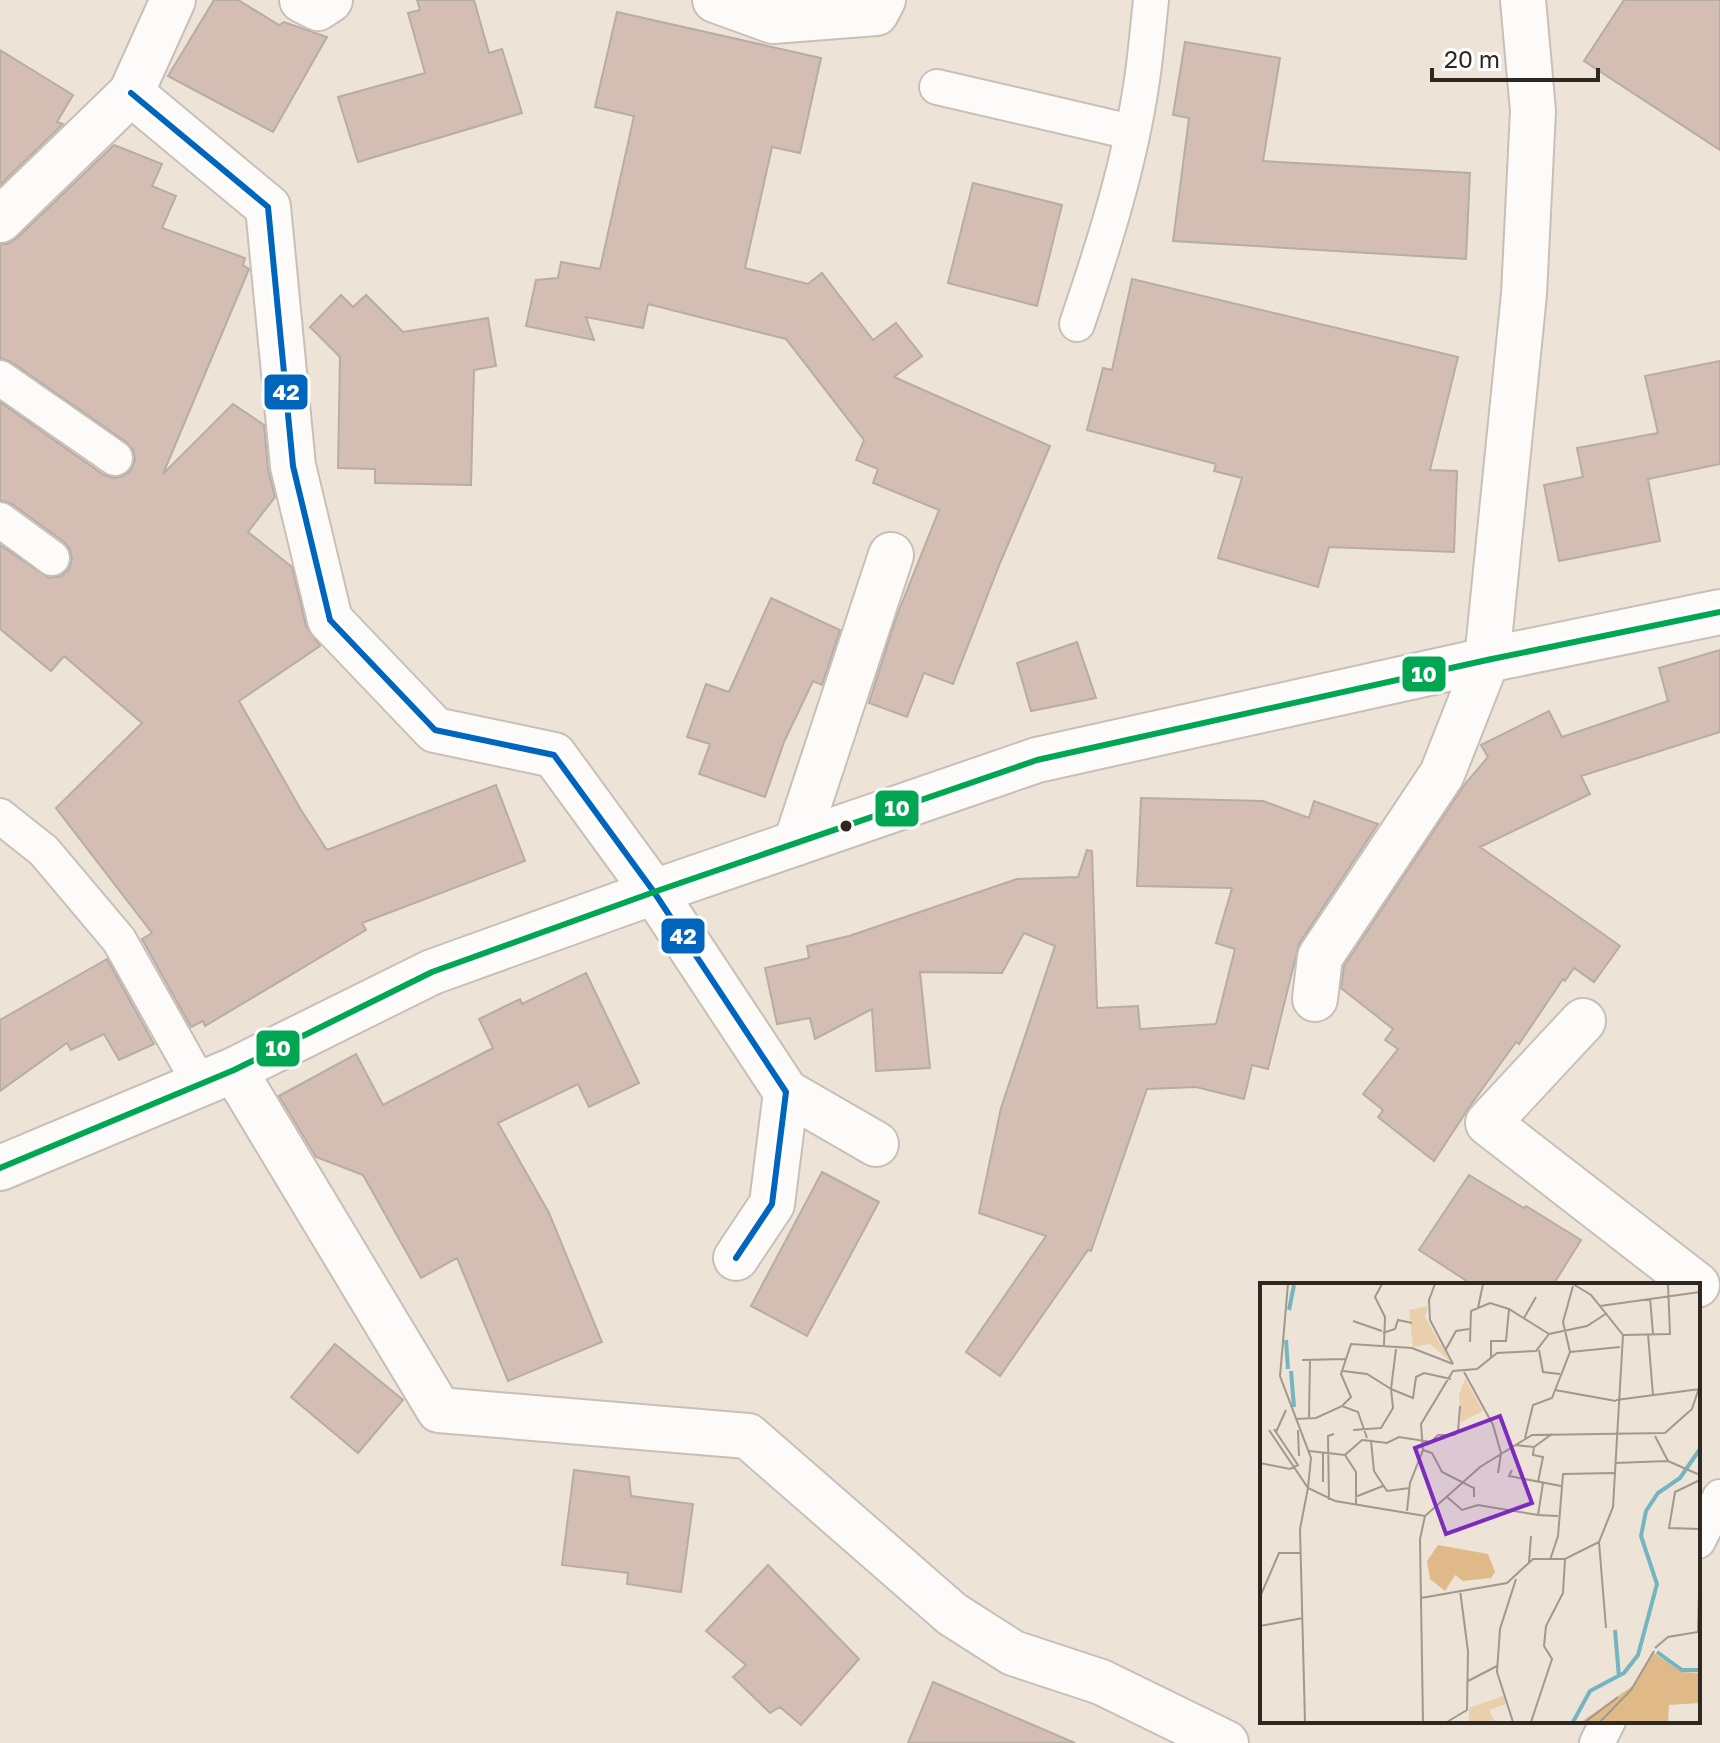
<svg xmlns="http://www.w3.org/2000/svg" width="1720" height="1743" font-family="'Golos Text',sans-serif">
	<style>
		.building { fill: #d4beb3; stroke: #b5ada6; stroke-width: 2 }
		.lines { fill: none; stroke-linecap: round; stroke-linejoin: round }
		.lane-casing { stroke: #c8c0b7; stroke-width: 38 }
		.street-casing { stroke: #c8c0b7; stroke-width: 48 }
		.secondary-casing { stroke: #c8c0b7; stroke-width: 48 }
		.lane { stroke: #fcfbf9; stroke-width: 34 }
		.street { stroke: #fcfbf9; stroke-width: 44 }
		.secondary { stroke: #fcfbf9; stroke-width: 44 }
		.bus-1-casing { stroke: #fff; stroke-width: 12 }
		.bus-2-casing { stroke: #fff; stroke-width: 12 }
		.bus-1 { stroke: #0065bd; stroke-width: 6 }
		.bus-2 { stroke: #00a651; stroke-width: 6 }
		.bus-dot { fill: #2e2820; stroke: #fff; stroke-width: 3 }
		.inset-river { fill: none; stroke: #73b6c2; stroke-width: 4 }
		.inset-road { fill: none; stroke: #a1988e; stroke-width: 2 }
		.view { fill: #7b2cbf; fill-opacity: 0.15; stroke: #7b2cbf; stroke-width: 4 }
		.inset-edge { fill: none; stroke: #2e2820; stroke-width: 4 }
		.line-badge { stroke: #fff; stroke-width: 3 }
		.badge-label { font-size: 22px; text-anchor: middle; font-weight: bold; fill: #fff }
	</style>
	<rect width="100%" height="100%" fill="#ede3d7"/>
	<!-- building -->
	<path class="building" d="M214,0h24l41,25 5,-3 43,15 -54,95 -105,-56z
		M417,0h57l15,53 13,-4 20,64 -164,49 -20,-65 87,-24 -17,-60 12,-3z
		M1624,0h96v150l-136,-89z
		M617,12l204,46 -21,95 -28,-6 -27,121 63,16 14,-11 51,67 23,-17 26,33 -28,21 156,69 -50,117 -47,121 -29,-11 -17,44 -38,-14 27,-85 43,-108 -66,-27 5,-14 -22,-9 8,-20 -78,-101 -138,-35 -5,24 -57,-11 8,23 -68,-14 10,-46 22,-2 3,-16 39,7 34,-153 -39,-9z
		M1185,42l95,16 -17,103 207,12 -4,86 -293,-18 16,-123 -16,-3z
		M0,50l73,45 -16,27 6,2 -63,61z
		M114,145l48,19 -10,22 24,10 -14,32 83,30 -2,7 6,4 -86,205 70,-70 31,21 4,44 7,28 -27,35 44,35 14,59 14,20 -81,55 62,109 26,40 169,-65 29,76 -163,62 4,7 -161,96 -2,-5 -12,6 -49,-88 10,-6 -96,-125 86,-85 -78,-67 -13,15 -51,-42v-84l49,33 12,-2 8,-7 3,-10 -2,-10 -6,-7 -52,-38 -12,-4v-98l104,73 10,3 9,-2 8,-6 4,-10 -2,-10 -7,-8 -115,-80 -11,-4v-114h7l10,-6z
		M973,183l89,22 -25,101 -89,-23z
		M1132,279l326,78 -28,113 27,1 -3,81 -125,-5 -11,40 -100,-29 24,-80 -28,-7 2,-7 -129,-34 16,-62 9,2z
		M341,295l12,12 13,-12 37,37 85,-14 8,48 -22,4 -3,115 -96,-2v-14l-37,-1 2,-111 -30,-30z
		M1720,361v103l-72,15 12,62 -101,20 -15,-76 39,-8 -6,-29 81,-15 -13,-57z
		M771,598l69,32 -18,55 -9,-4 -29,61 -19,55 -66,-23 11,-30 -23,-7 19,-53 23,8z
		M1077,642l19,56 -65,13 -14,-48z
		M1720,650v82l-139,44 9,18 -110,53 140,99 -26,36 -20,-14 -9,13 -2,-2 -44,65 -3,-2 -46,64 -36,55 -56,-44 5,-7 -20,-16 35,-45 -13,-9 8,-11 -52,-41 3,-22 121,-182 23,-27 -7,-12 68,-34 13,26 106,-36 -9,-33z
		M1141,798l122,3 46,17 5,-17 64,23 -79,120 -31,125 -16,-4 -8,34 -48,-12 -49,2 -56,162 -3,-1 -88,126 -34,-24 80,-116 -67,-23 22,-105 54,-162 -31,-13 -22,40 -82,-1 10,96 -54,3 -4,-62 -57,30 -5,-21 -33,6 -12,-56 44,-10 -2,-12 42,-10 168,-57 61,-2 9,-27 5,1 5,157 41,-2 2,23 76,-5 19,-75 -19,-6 16,-55 -95,-2z
		M107,959l47,85 -35,16 -15,-26 -33,16 -4,-7 -67,48v-71z
		M586,973l53,110 -50,24 -11,-23 -80,39 51,90 53,129 -94,39 -51,-123 -36,20 -58,-103 -47,-18 -37,-61 77,-42 27,51 110,-57 -14,-29 41,-20 2,5z
		M822,1172l57,30 -72,134 -56,-30z
		M1469,1175l55,33 2,-2 55,34 -28,45h-80l-54,-35z
		M335,1344l68,56 -45,53 -67,-56z
		M574,1470l55,7 2,19 62,8 -12,88 -54,-8 1,-11 -66,-8z
		M768,1565l91,94 -58,66 -21,-18 -10,6 -37,-36 13,-12 -40,-34z
		M933,1682l142,61h-167z"/>
	<g class="lines">
		<!-- lane casing -->
		<g class="lane-casing">
			<path id="lane" d="M937,87l194,45
				M1077,324c27,-79 53,-161 65,-244 4,-27 6,-53 9,-80
				M0,378l115,80
				M0,520l52,38
				M0,816l44,35 75,89 81,144
				M1698,1541l22,-44
				M1597,1743l11,-22"/>
		</g>
		<!-- street casing -->
		<g class="street-casing">
			<path id="street" d="M302,0l16,8 12,-8
				M715,0l58,21 103,-8 7,-13
				M131,93l137,114 25,259 37,154 105,110 119,25 100,137 132,200 -14,112 -36,54
				M0,220l131,-127 42,-93
				M796,843l95,-288
				M1315,999l5,-42 122,-183 45,-114 37,-366 9,-183 -10,-111
				M1583,1021l-95,102 209,162
				M234,1070l205,340 309,26 204,178 61,39 88,29 125,61
				M786,1092l90,52"/>
		</g>
		<!-- secondary casing -->
		<g class="secondary-casing">
			<path id="secondary" d="M0,1168l234,-98 198,-98 222,-80 383,-132 450,-100 233,-48"/>
		</g>
		<!-- lane -->
		<use href="#lane" class="lane"/>
		<!-- street -->
		<use href="#street" class="street"/>
		<!-- secondary -->
		<use href="#secondary" class="secondary"/>
		<!-- bus-1 casing -->
		<g class="bus-1-casing">
			<path id="bus-1" d="M131,93l137,114 25,259 37,154 105,110 119,25 100,137 132,200 -14,112 -36,54"/>
		</g>
		<!-- bus-2 casing -->
		<g class="bus-2-casing">
			<path id="bus-2" d="M0,1168l234,-98 198,-98 222,-80 383,-132 450,-100 233,-48"/>
		</g>
		<!-- bus-1 -->
		<use href="#bus-1" class="bus-1"/>
		<!-- bus-2 -->
		<use href="#bus-2" class="bus-2"/>
	</g>
	<!-- markers -->
	<circle class="bus-dot" cx="846" cy="826" r="7"/>
	<!-- overview -->
	<g transform="translate(1260 1283)">
		<rect width="440" height="440" fill="#ede3d7"/>
		<path d="M168,23l-3,11 25,44 -20,-17 -17,3 -4,-37zM205,96l18,32 -22,11 -2,-27zM246,412v9l-17,6 6,11 16,1h-42v-14z" fill="#eacfad"/>
		<path d="M178,262l50,9 7,18 -4,6 -28,3 -8,-6 -10,16 -15,-12 -3,-18zM394,370l28,19 18,1v30l-31,2 -1,17h-87l53,-37z" fill="#dfba88"/>
		<path class="inset-river" d="M29,27l5,-25M26,57l2,29M31,88l3,36M355,347l4,47M397,369l25,18h18M313,439l17,-31 34,-18 14,-18 19,-71 -16,-48 5,-25 12,-18 22,-15 20,-29"/>
		<path class="inset-road" d="M28,1l-8,92 31,82 -3,30 27,13 90,15M122,1l-7,13 10,20 -1,28M175,1l-6,16 1,20 23,44M390,15l3,36M340,23l100,-14M218,25l5,-24M264,35l12,-21M93,38l29,10M123,50l12,-4 3,-9 14,3M388,51l5,61M363,52l47,-1 -2,-50M210,59l1,-31 19,-8 19,6 40,25M136,66l-5,40 22,9 3,-21 8,-4 27,6M279,67l4,22 17,2M185,68l11,-20 13,-2M310,69l50,-5M231,74v-16h15l3,-32M42,77l44,-1M83,88l24,3 24,15 2,19 -12,20 -28,2M204,89l29,53 8,28 -3,20M295,107l61,11M356,117l84,-11M82,123l9,-9 -10,-23 10,-30 61,4 41,16M49,134l1,-57M35,136l21,-1 26,-12 16,6 9,26M9,147l39,58 -8,41 5,193M38,147l1,26M16,149l10,-22M395,153l13,25M265,155l8,-33 19,-7 18,-46 -7,-30 10,-36M111,158l16,2 12,-6 32,5 7,-7h16l4,-3 2,-26M255,162l19,2 18,-13M274,164l-1,8 10,2 -5,25M163,167l9,3 10,19 32,16v9M49,168l36,4M63,169v30M355,180l53,-2 32,14M252,187l-3,6 52,10M440,197l-25,12 -6,36 31,1M0,199v-19l30,6 8,-4 -24,-36M283,200l-5,32 20,1M186,213l16,14 16,-5 60,10M95,214l28,-11M69,217l-1,-64 6,-2M96,221v-32l-11,-17 17,-15 9,1 3,30 13,20 23,-3M147,228l3,-28 13,-33 -2,-26 32,-53 24,-2 20,-16 39,-2 13,-17 38,-8 20,-13M339,259l7,86M290,277l8,-24 5,-62 51,-1M269,279l2,-26M0,314l19,-44h22M161,315l86,-15 26,-24h32l34,-17 14,-35 10,-172 -32,-40 -18,-11M0,343l43,-8M395,365l13,-11 30,-5 2,-75M208,398l29,-15M163,439l-3,-183 5,-23 55,-49 52,-32 133,-2 27,-24 8,-24M187,439l20,-12 1,-59 -8,-61M253,439l-16,-50 3,-43 16,-50M271,439l21,-63 -8,-13 2,-20 17,-33 2,-34M325,439l33,-25M340,439l31,-32 23,-39"/>
		<path class="view" d="M240,133l32,87 -86,31 -31,-86z"/>
		<rect width="440" height="440" class="inset-edge"/>
	</g>
	<g class="line-badge">
		<rect x="263" y="373" width="46" height="38" rx="8" fill="#0065bd"/>
		<rect x="1401" y="655" width="46" height="38" rx="8" fill="#00a651"/>
		<rect x="874" y="789" width="46" height="39" rx="8" fill="#00a651"/>
		<rect x="660" y="917" width="46" height="38" rx="8" fill="#0065bd"/>
		<rect x="255" y="1029" width="46" height="39" rx="8" fill="#00a651"/>
	</g>
	<g class="badge-label">
		<text x="286" y="400">42</text>
		<text x="1424" y="682">10</text>
		<text x="897" y="816">10</text>
		<text x="683" y="944">42</text>
		<text x="278" y="1056">10</text>
	</g>
	<!-- scale -->
	<path d="M1432 68v12h166v-12" fill="none" stroke="#2e2820" stroke-width="4"/>
	<text x="1444" y="68" font-size="24" fill="#2e2820" stroke="#ffffff" stroke-width="6" paint-order="stroke">20 m</text>
</svg>
